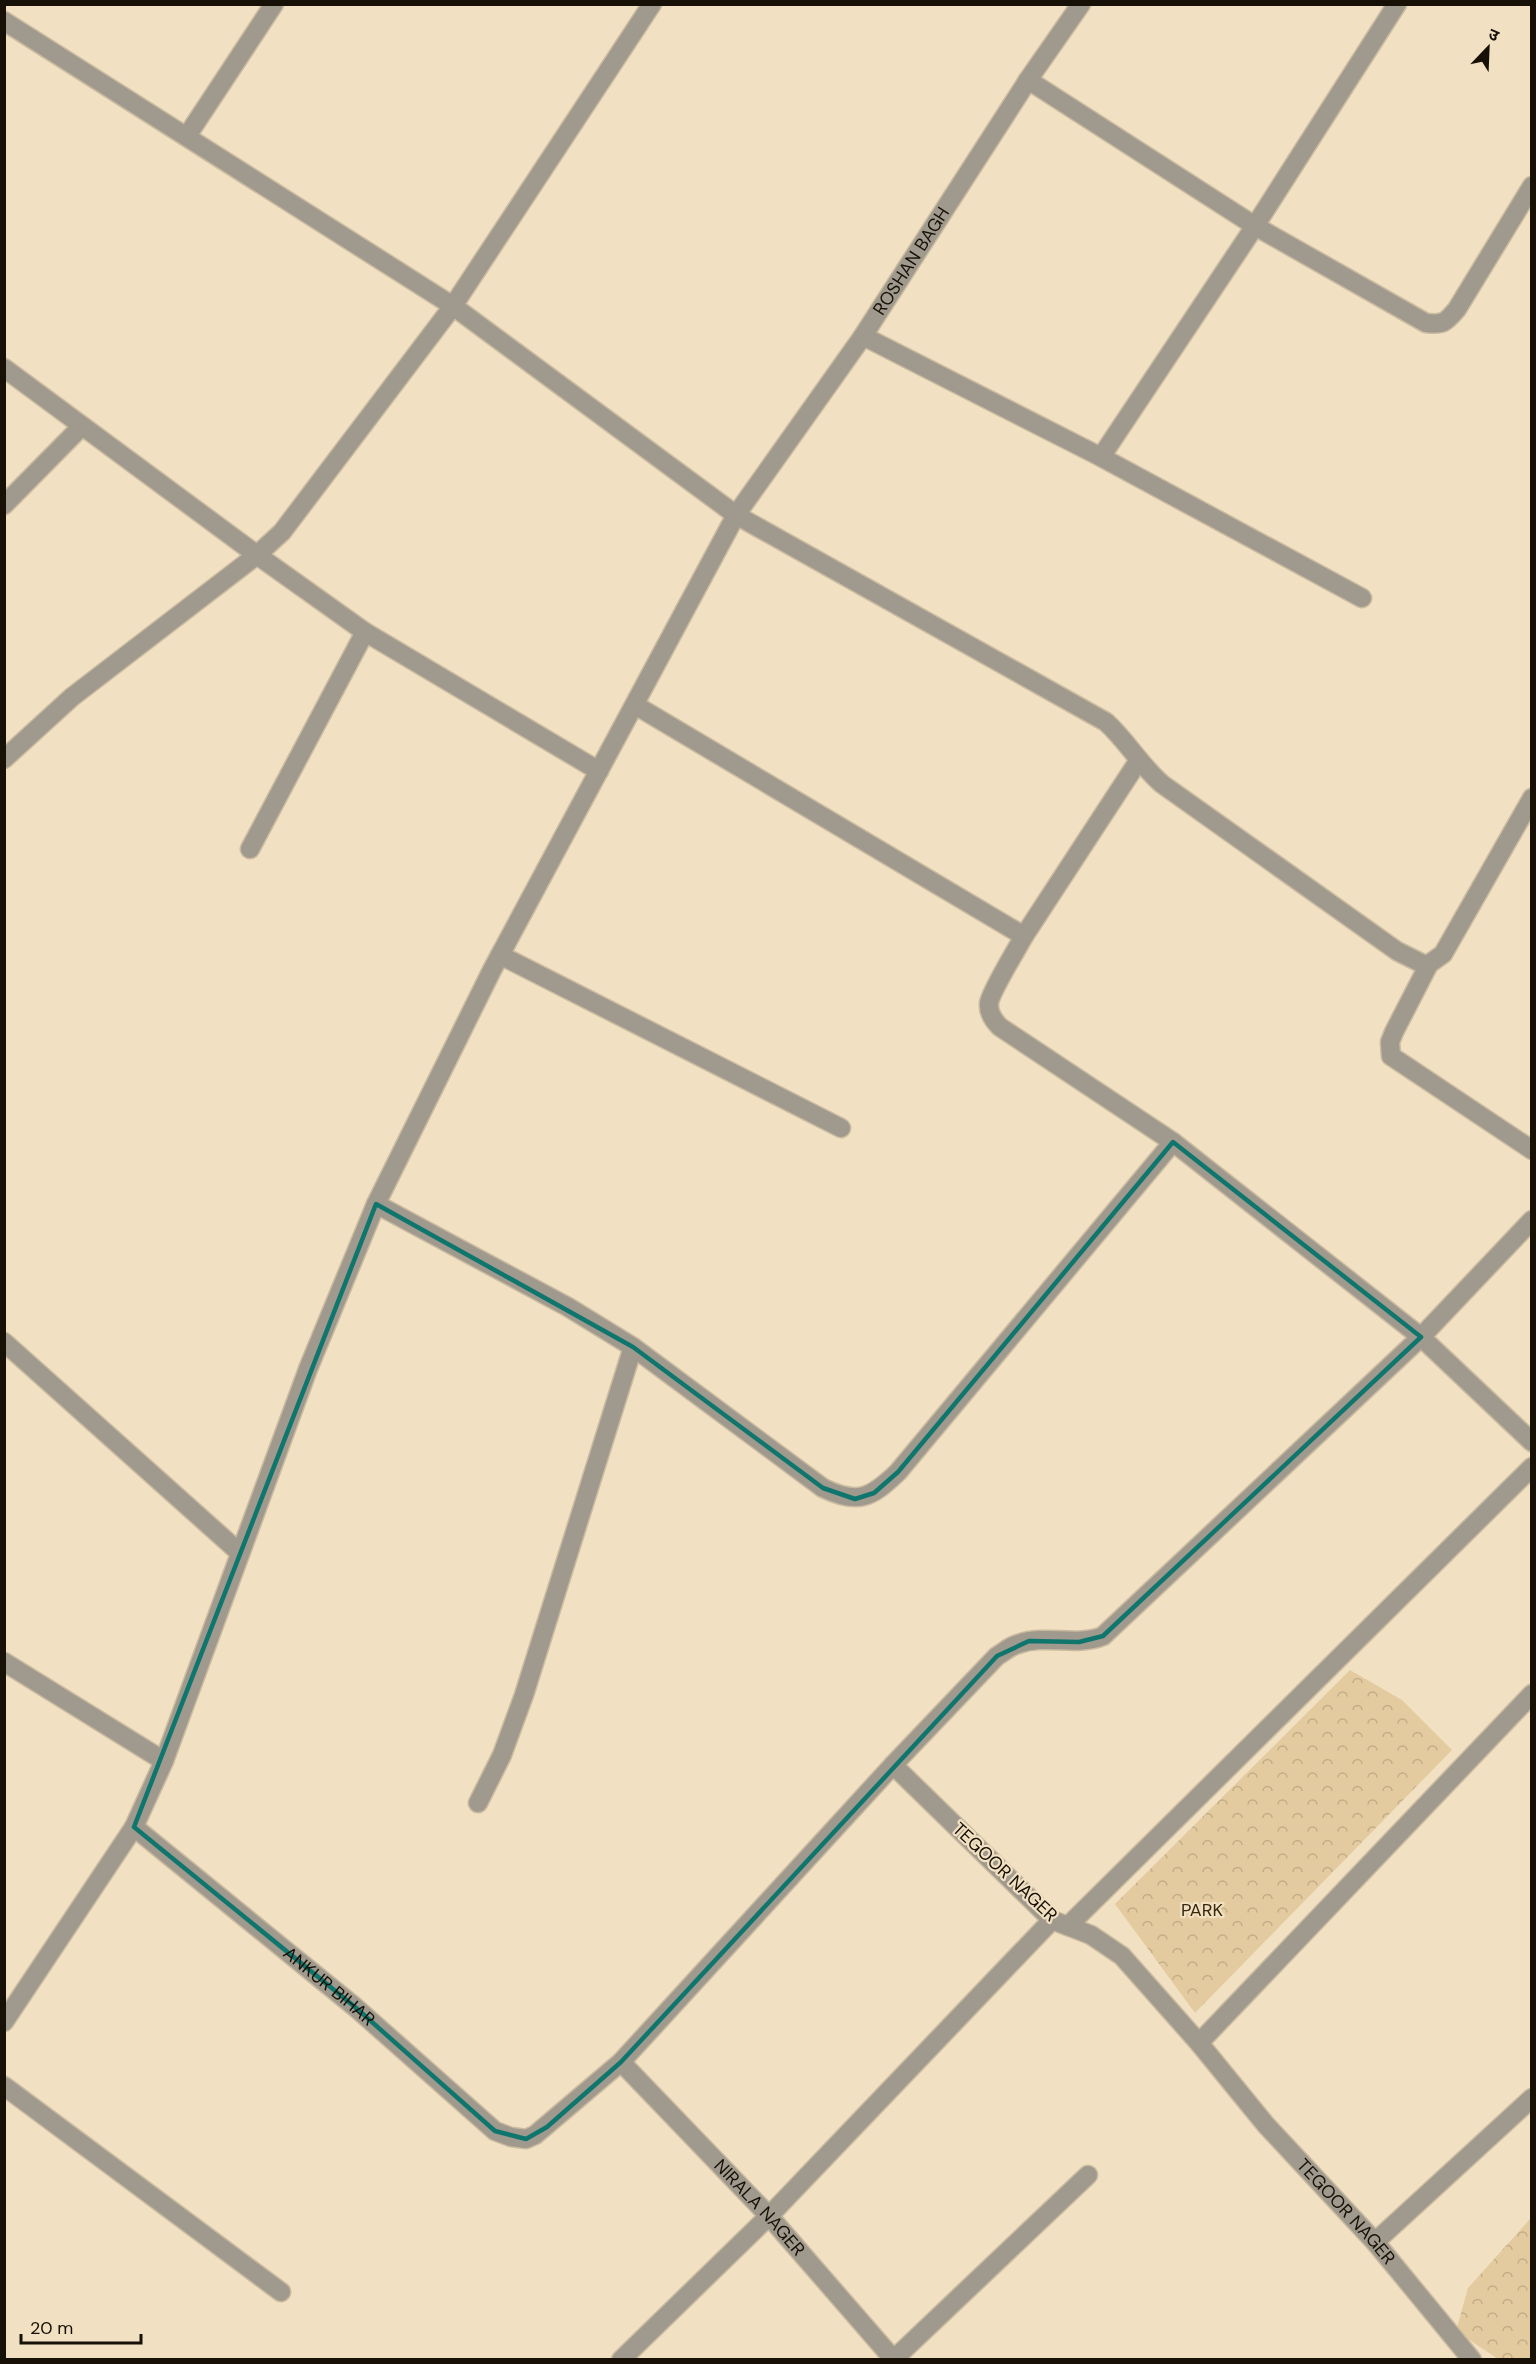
<svg xmlns="http://www.w3.org/2000/svg" width="1536" height="2364" font-family="'DM Sans','Noto Sans Devanagari',sans-serif">
	<style>
		.park { fill: url(#park-crowns) }
		.lines { fill: none; stroke-linecap: round; stroke-linejoin: round }
		.minor-casing { stroke: #cabba0; stroke-width: 21 }
		.minor { stroke: #a0998d; stroke-width: 18 }
		.marked { fill: none; stroke: #0f766e; stroke-width: 4.5; stroke-linejoin: round }
		.labels { text-anchor: middle; dominant-baseline: central; stroke-width: 4.5; stroke-linejoin: round; paint-order: stroke }
		.street-label { font-size: 18px; fill: #161006; stroke: #f1e0c2 }
		.park-label { font-size: 18px; fill: #37290b; stroke: #f1e0c2 }
	</style>
	<defs>
		<pattern id="park-crowns" width="20" height="18" patternUnits="userSpaceOnUse" patternTransform="scale(1.5)"><rect width="20" height="18" fill="#e3cb9f"/><path d="M2 6a3 3 0 1 1 6 0M12 15a3 3 0 1 1 6 0" fill="none" stroke="#c2ad87"/></pattern>
	</defs>
	<rect width="100%" height="100%" fill="#f1e0c2"/>
	<!-- park -->
	<path class="park" d="M1350,1670l52,30 50,50 -257,263 -80,-109z
		M1531,2218v141h-33l-42,-28 12,-43z"/>
	<g class="lines">
		<!-- minor casing -->
		<g class="minor-casing">
			<g id="minor">
				<path d="M4,21l449,285 283,209 370,207c21,19 34,43 56,62l235,167 26,13h6l14,-10 89,-156"/>
				<path d="M1028,80l227,146 171,97c18,2 20,-1 31,-14l75,-123"/>
				<path d="M187,136l87,-132"/>
				<path d="M863,336l238,121 154,-231 142,-222"/>
				<path d="M4,368l253,187 108,77 234,139"/>
				<path d="M1101,457l261,141"/>
				<path d="M4,505l78,-79"/>
				<path d="M635,705l389,231 115,-176"/>
				<path d="M4,759l68,-62 185,-142 25,-23 171,-226 199,-302"/>
				<path d="M250,849l115,-217"/>
				<path d="M1024,936c-7,13 -33,55 -35,67 -1,10 4,17 11,24l173,115 248,195 111,105"/>
				<path d="M500,955l341,173"/>
				<path d="M1429,964l-35,68 -4,10 1,14 141,94"/>
				<path d="M376,1204l192,103 65,40 190,141c35,17 48,10 75,-16l275,-330"/>
				<path d="M4,1342l236,211"/>
				<path d="M4,1662l160,99"/>
				<path d="M893,1765l104,-109c7,-4 13,-10 21,-12 28,-10 58,3 85,-8l318,-299 111,-117"/>
				<path d="M478,1803l24,-48 22,-60 109,-348"/>
				<path id="s1" d="M134,1827l221,180 140,124 16,6 15,2 9,-4 86,-73 272,-297 159,155 39,15 31,21 77,87 67,82 109,117 97,118"/>
				<path d="M1068,1926l464,-459"/>
				<path id="s2" d="M4,2022l130,-195 30,-66 144,-392 68,-165 116,-234 244,-455 127,-179 165,-256 53,-76"/>
				<path d="M1199,2043l333,-349"/>
				<path id="s3" d="M621,2062l148,154 125,144"/>
				<path d="M4,2086l277,206"/>
				<path d="M1375,2242l157,-144"/>
				<path d="M621,2360l148,-144 283,-296"/>
				<path d="M893,2360l195,-185"/>
			</g>
		</g>
		<!-- minor -->
		<use href="#minor" class="minor"/>
	</g>
	<!-- marked area -->
	<path class="marked" d="M1173,1142l248,195 -318,299 -24,6 -50,-1 -32,15 -376,406 -74,65 -21,12 -31,-8 -140,-124 -221,-180 242,-623 257,143 190,141 32,11 19,-6 24,-21z"/>
	<g class="labels">
		<!-- street labels -->
		<g class="street-label">
			<text stroke="none"><textPath href="#s2" startOffset="1989">ROSHAN BAGH</textPath></text>
			<text transform="translate(1005 1872) rotate(43)">TEGOOR NAGER</text>
			<text stroke="none"><textPath href="#s1" startOffset="252">ANKUR BIHAR</textPath></text>
			<text stroke="none"><textPath href="#s3" startOffset="201">NIRALA NAGER</textPath></text>
			<text stroke="none"><textPath href="#s1" startOffset="1671">TEGOOR NAGER</textPath></text>
		</g>
		<!-- park labels -->
		<g class="park-label">
			<text x="1202" y="1910">PARK</text>
		</g>
	</g>
	<!-- border -->
	<rect width="1536" height="2364" fill="none" stroke="#161006" stroke-width="12"/>
	<!-- north arrow -->
	<g transform="translate(1488 48) rotate(23)" stroke="#f1e0c2" stroke-width="4.5" paint-order="stroke">
	<path d="M0-4.5L10 22L0 15L-10 22Z" fill="#161006"/>
	<text y="-9" font-size="16" font-weight="bold" text-anchor="middle" fill="#161006">उ</text>
	</g>
	<!-- scale -->
	<path d="M21 2334v9h120v-9" fill="none" stroke="#161006" stroke-width="3"/>
	<text x="30" y="2334" font-size="18" fill="#161006" stroke="#f1e0c2" stroke-width="4.5" paint-order="stroke">20 m</text>
</svg>
